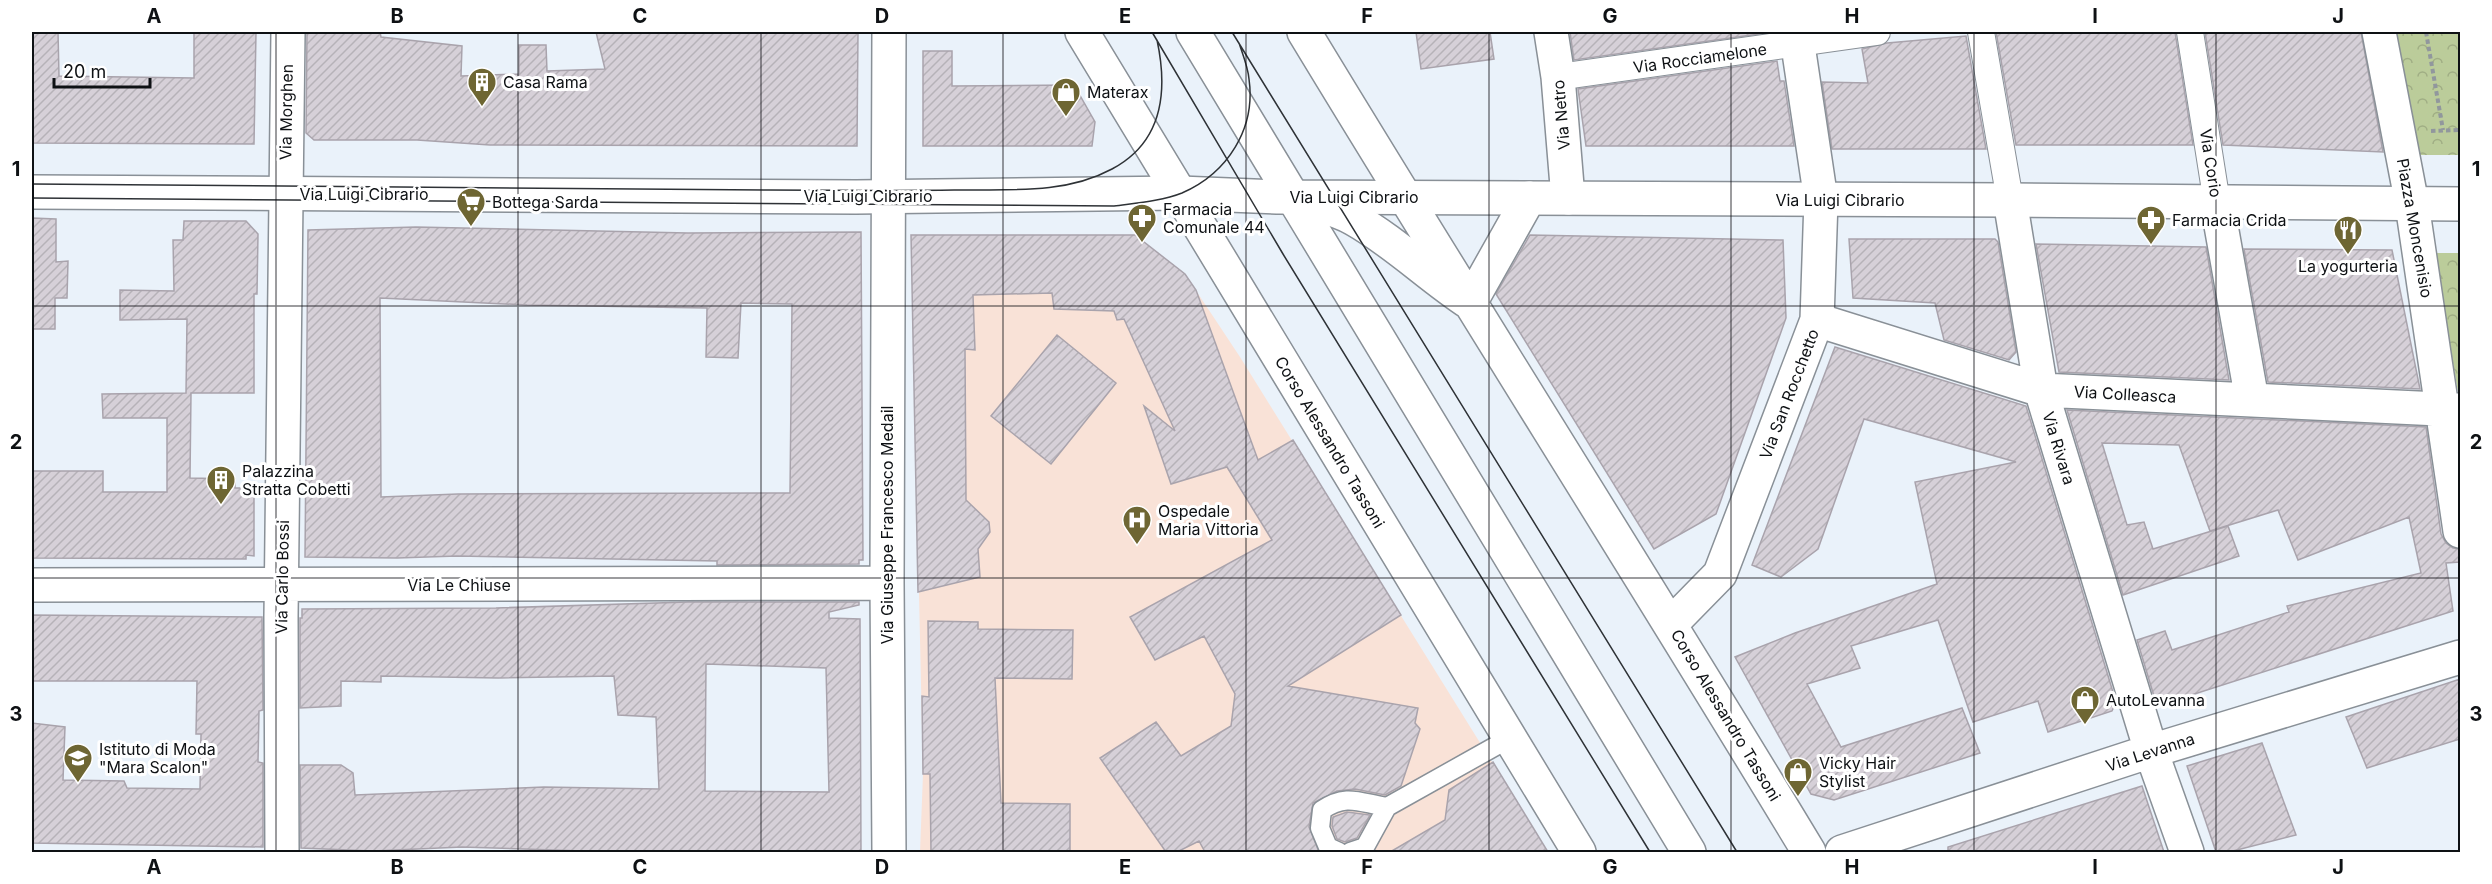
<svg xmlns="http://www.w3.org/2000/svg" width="2492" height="884" font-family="Inter,sans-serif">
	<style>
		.medical { fill: #f9e2d7 }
		.park { fill: url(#park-crowns) }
		.building { fill: url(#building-hatch); stroke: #a9a3ac; stroke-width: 1.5; fill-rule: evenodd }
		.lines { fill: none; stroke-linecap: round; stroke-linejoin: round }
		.service-casing { stroke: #899097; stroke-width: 21 }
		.pedestrian-casing { stroke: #899097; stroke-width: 28 }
		.minor-casing { stroke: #899097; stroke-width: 36 }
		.tertiary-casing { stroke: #899097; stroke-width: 36 }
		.secondary-casing { stroke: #899097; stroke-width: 36 }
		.path { stroke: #91979d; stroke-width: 4; stroke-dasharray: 4.5 3; stroke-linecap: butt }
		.service { stroke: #fff; stroke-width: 18 }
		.pedestrian { stroke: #fff; stroke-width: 26 }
		.minor { stroke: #fff; stroke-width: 33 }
		.tertiary { stroke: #fff; stroke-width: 33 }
		.secondary { stroke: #fff; stroke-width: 33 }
		.tram { stroke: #2e3236; stroke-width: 1.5 }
		.grid { fill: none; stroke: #0e1114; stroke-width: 1.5; stroke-opacity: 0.55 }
		.labels { text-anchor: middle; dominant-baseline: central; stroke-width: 6; stroke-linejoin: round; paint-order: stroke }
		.street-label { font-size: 16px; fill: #0e1114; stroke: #fff }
		.poi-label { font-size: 16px; fill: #0e1114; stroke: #fff; text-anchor: start }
		.neatline { fill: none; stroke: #0e1114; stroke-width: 2 }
		.grid-label { font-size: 20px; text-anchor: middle; font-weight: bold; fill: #0e1114 }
	</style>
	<defs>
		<pattern id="park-crowns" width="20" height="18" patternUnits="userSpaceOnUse" patternTransform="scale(1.5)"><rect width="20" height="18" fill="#bbcc9a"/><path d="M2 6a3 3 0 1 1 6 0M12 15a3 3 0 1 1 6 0" fill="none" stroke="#a0ae84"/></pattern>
		<pattern id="building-hatch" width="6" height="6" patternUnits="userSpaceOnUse" patternTransform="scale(1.5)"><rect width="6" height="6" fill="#d6d0d8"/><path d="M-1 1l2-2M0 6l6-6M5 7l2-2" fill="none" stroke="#b6b2b8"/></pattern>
	</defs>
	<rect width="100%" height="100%" fill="#eaf2fa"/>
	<!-- medical -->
	<path class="medical" d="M911,235h224l50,39 55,83 308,495h-628l3,-78z"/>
	<!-- park -->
	<path class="park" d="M2391,32h69v123h-46z
		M2434,253h26v139h-2z"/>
	<!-- building -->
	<path class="building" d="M32,32h26l1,44 135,2v-46h62l-2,112 -222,-1z
		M307,32h73l1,5 81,9 -1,30 58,-2v-29h27l1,26 58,-2 -9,-37h262l-1,114 -367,-1 -73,-5h-103l-8,-7z
		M1416,32h74l4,27 -73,10z
		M1570,32h203l-199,28z
		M1996,32h179l18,113h-177z
		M2205,32h156l22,120 -160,-7z
		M1966,36l20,113h-154l-10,-67 46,1 -6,-34 25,-6z
		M923,51h29v35l122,-1 21,37 -3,24h-169z
		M1777,61l3,20h4l10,65h-208l-8,-57z
		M32,218l24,1v43l12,-1 -1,37h-12v31h-23z
		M184,221h62l12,13 -1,60h-3v99h-63l-1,85 45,1v9h19v68l-8,-1v4l-214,-1v-87h71v21h64v-74h-64l-1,-24 84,-1 1,-74 -67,1v-30l54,1 -1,-51h10z
		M416,227l272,6 173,-1 2,328h-4v4l-142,1v-4l-260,-5 -60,2 -92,-1 3,-327zM380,298l147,7 180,3 -1,49 32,1 3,-55 51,1 -2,189 -332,1 -77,3z
		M911,235h224l50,39 11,16 62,170 35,-20 108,175 -113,71 130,22 -3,15 5,6 -19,57 -16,9 -30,-6 -18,2 -24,12 -4,24 10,25h-114l-6,-11 -22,11h-11l-66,-94 56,-36 25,34 50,-30 4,-32 -31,-58 -49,24 -25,-43 142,-77 -45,-73 -56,17 -27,-78 31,25 -51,-112 -7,1 -3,-9 -60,-2 -2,-16 -79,2 2,55 -10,-1 1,151 23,22 1,10 -12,17 2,28 -62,15z
		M1530,235l253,5 3,78 -70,196 -62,35 -158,-255z
		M1849,239h146l3,3 18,110 -7,8 -65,-20 -9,-37 -82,-5z
		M2036,244l170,3 23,133 -170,-8z
		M2244,249l148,1 28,139 -152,-7z
		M1057,335l59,48 -65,81 -60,-48z
		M1835,347l191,59 90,296 -4,9 -64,21 -10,-31 -65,21 -35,-102 -87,26 9,22 -53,16 34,63 121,-39 18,45 -146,47 -23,-6 -76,-137 60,-24 142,-49 -22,-102 101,-20 -152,-43 -46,130 -37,28 -29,-12z
		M2067,410l359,17 15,107 5,9 7,5 7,1v13l-14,1 7,48 -296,95 -20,-66 28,-9 7,19 117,-38 -2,-6 134,-33 -12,-56 -111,43 -20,-50 -68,21 -31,-86 -77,-2 25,82 17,-3 9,27 75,-23 11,30 -116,39z
		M688,602h171v3l-30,7v6l31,1 1,233h-248l-151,-5 -89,4 -72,-3 -1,-83h41l12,8 2,22 189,-8 115,2 -3,-72 -38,-2 -4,-39 -116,2 -117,-2v6l-40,-1v25l-41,2v-90h2v-9l194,-1zM706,664l120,4 3,124 -124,-1z
		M32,615l230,2 1,93 -4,1 -1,51 5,1v84l-231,-4v-120l33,4 -2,53 61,1 3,7 73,1 1,-55h-5l1,-53h-165z
		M928,621l50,1v7l95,1 -1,49 -77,-1 6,125 69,1v48h-139l-1,-78h-7l-1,-78 7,1z
		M2460,679v60l-93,29 -21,-51z
		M2262,743l34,92 -67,17h-13l-29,-86z
		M1493,762l55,90h-158l55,-32 4,-30z
		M2142,786l22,66h-216v-5z
		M1347,812l23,3 -13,23 -12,4 -8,-3 -5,-13 1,-9z"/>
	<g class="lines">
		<!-- service casing -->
		<g class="service-casing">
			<path id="service" d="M1339,852l-11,-5 -8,-19 2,-18c25,-17 38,-7 65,-3
				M1350,852l15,-5 22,-40 123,-69"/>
		</g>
		<!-- pedestrian casing -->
		<g class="pedestrian-casing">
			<path id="pedestrian" d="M1981,32l29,168
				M2190,32l27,171
				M1558,77l319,-45"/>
		</g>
		<!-- minor casing -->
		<g class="minor-casing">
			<path id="minor" d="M1082,32l497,820
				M1304,32c166,274 339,545 505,820
				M1551,32l7,45 10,121
				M2379,32l33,172 48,327
				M1297,198c18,7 40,11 57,21 41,23 76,58 116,84l59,-105
				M2010,200l31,190 110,361 36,101
				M2217,203l35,197
				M1817,320l224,70 419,20
				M32,585l855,-2
				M1671,624l49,-50 97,-254 4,-120 -25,-168
				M282,852l-1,-235 7,-585
				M889,852l-2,-269 2,-551
				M1842,852l309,-101 309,-94"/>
		</g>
		<!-- tertiary casing -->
		<g class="tertiary-casing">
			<path id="tertiary" d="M32,192l824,5 324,-4 97,4 733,3 450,4"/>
		</g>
		<!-- secondary casing -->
		<g class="secondary-casing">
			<path id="secondary" d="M1193,32l496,820"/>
		</g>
		<!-- path -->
		<path class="path" d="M2426,32l17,98
			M2431,131l29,-1"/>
		<!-- service -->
		<use href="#service" class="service"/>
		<!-- pedestrian -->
		<use href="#pedestrian" class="pedestrian"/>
		<!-- minor -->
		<use href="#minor" class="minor"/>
		<!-- tertiary -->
		<use href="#tertiary" class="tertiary"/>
		<!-- secondary -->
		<use href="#secondary" class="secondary"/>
		<!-- tram -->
		<path class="tram" d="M1152,32l131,222 367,598
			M1232,32l505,820
			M32,184c245,2 491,4 736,6 62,0 124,1 186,0 53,-1 110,5 158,-21 51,-27 56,-78 45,-129
			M32,198l1082,8c22,-3 48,-5 68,-13 46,-20 74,-65 67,-114 -1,-12 -6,-24 -10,-36"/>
	</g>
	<!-- grid -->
	<path class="grid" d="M276,32v820M518,32v820M761,32v820M1003,32v820M1246,32v820M1489,32v820M1731,32v820M1974,32v820M2216,32v820M32,306h2428M32,578h2428"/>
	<!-- icons -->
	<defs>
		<g id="building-pin" transform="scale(1.5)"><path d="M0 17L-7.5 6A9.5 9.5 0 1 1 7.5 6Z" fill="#6e6633" stroke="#fff"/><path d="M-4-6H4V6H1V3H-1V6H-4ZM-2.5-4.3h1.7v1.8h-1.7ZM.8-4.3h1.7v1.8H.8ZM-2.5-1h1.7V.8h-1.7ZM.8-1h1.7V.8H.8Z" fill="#fff"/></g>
		<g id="shop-pin" transform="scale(1.5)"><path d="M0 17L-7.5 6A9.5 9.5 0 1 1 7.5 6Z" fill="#6e6633" stroke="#fff"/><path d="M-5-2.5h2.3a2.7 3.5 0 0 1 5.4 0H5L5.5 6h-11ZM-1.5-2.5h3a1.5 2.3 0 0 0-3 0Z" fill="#fff"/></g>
		<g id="supermarket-pin" transform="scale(1.5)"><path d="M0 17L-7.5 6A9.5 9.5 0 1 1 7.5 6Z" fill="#6e6633" stroke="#fff"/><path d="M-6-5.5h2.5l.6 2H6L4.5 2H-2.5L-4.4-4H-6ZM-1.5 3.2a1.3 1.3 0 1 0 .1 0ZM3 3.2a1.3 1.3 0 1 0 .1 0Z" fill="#fff"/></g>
		<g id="pharmacy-pin" transform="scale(1.5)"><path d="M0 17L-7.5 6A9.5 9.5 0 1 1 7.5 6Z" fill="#6e6633" stroke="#fff"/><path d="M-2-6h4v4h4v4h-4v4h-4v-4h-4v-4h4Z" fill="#fff"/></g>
		<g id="restaurant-pin" transform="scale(1.5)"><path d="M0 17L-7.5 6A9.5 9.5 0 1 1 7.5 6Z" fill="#6e6633" stroke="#fff"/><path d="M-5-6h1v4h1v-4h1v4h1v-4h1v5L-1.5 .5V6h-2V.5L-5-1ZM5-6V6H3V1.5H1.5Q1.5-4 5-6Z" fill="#fff"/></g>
		<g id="hospital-pin" transform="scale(1.5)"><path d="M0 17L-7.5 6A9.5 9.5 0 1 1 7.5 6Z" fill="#6e6633" stroke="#fff"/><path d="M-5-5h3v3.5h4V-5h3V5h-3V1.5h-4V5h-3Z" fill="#fff"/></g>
		<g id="school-pin" transform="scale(1.5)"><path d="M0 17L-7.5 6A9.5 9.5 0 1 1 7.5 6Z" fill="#6e6633" stroke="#fff"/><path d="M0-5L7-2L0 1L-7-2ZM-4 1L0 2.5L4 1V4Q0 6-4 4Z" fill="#fff"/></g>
	</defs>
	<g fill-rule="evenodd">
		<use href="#building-pin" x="482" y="82"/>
		<use href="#shop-pin" x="1066" y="92"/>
		<use href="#supermarket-pin" x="471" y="202"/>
		<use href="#pharmacy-pin" x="1142" y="218"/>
		<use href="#pharmacy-pin" x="2151" y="220"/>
		<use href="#restaurant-pin" x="2348" y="230"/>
		<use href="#building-pin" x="221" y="480"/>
		<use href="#hospital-pin" x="1137" y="520"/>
		<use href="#shop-pin" x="2085" y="700"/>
		<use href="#school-pin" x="78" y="758"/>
		<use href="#shop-pin" x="1798" y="772"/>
	</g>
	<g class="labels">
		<!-- street labels -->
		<g class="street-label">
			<text transform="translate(1700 58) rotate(-8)">Via Rocciamelone</text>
			<text transform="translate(286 112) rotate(-89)">Via Morghen</text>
			<text transform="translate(1561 115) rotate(-95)">Via Netro</text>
			<text transform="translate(2211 163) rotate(81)">Via Corio</text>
			<text x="364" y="194">Via Luigi Cibrario</text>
			<text x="868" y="196">Via Luigi Cibrario</text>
			<text x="1354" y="197">Via Luigi Cibrario</text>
			<text x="1840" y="200">Via Luigi Cibrario</text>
			<text transform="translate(2415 228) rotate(80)">Piazza Moncenisio</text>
			<text transform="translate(1789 394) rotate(-69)">Via San Rocchetto</text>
			<text transform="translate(2125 394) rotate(3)">Via Colleasca</text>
			<text transform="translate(1330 442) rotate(59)">Corso Alessandro Tassoni</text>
			<text transform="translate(2059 448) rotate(73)">Via Rivara</text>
			<text transform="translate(887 525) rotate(-90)">Via Giuseppe Francesco Medail</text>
			<text transform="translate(282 577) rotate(-89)">Via Carlo Bossi</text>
			<text x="459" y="585">Via Le Chiuse</text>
			<text transform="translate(1726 715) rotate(59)">Corso Alessandro Tassoni</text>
			<text transform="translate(2150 752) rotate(-18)">Via Levanna</text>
		</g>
		<!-- poi labels -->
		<g class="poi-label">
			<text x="503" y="82">Casa Rama</text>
			<text x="1087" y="92">Materax</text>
			<text x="492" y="202">Bottega Sarda</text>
			<text x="1163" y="209">Farmacia<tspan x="1163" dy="18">Comunale 44</tspan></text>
			<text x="2172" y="220">Farmacia Crida</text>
			<text x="2348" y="266" text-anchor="middle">La yogurteria</text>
			<text x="242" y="471">Palazzina<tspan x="242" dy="18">Stratta Cobetti</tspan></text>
			<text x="1158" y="511">Ospedale<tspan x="1158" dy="18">Maria Vittoria</tspan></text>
			<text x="2106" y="700">AutoLevanna</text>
			<text x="99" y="749">Istituto di Moda<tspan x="99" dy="18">"Mara Scalon"</tspan></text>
			<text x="1819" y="763">Vicky Hair<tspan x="1819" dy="18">Stylist</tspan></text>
		</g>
	</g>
	<!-- border -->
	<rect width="2492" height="884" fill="none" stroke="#ffffff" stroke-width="66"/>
	<!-- scale -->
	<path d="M54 78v9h96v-9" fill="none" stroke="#0e1114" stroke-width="3"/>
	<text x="63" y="78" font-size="18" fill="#0e1114" stroke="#ffffff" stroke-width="4.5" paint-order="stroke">20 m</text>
	<rect x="33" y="33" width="2426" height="818" class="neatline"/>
	<g class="grid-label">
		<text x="154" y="23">A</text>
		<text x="397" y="23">B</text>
		<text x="640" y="23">C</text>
		<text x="882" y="23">D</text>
		<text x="1125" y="23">E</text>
		<text x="1367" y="23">F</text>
		<text x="1610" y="23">G</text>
		<text x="1852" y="23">H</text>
		<text x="2095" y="23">I</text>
		<text x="2338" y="23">J</text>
		<text x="16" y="176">1</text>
		<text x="2476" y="176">1</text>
		<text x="16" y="449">2</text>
		<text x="2476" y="449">2</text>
		<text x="16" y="721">3</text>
		<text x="2476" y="721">3</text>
		<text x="154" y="874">A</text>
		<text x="397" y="874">B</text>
		<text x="640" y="874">C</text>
		<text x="882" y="874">D</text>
		<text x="1125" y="874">E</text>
		<text x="1367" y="874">F</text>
		<text x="1610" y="874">G</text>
		<text x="1852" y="874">H</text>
		<text x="2095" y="874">I</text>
		<text x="2338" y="874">J</text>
	</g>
</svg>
